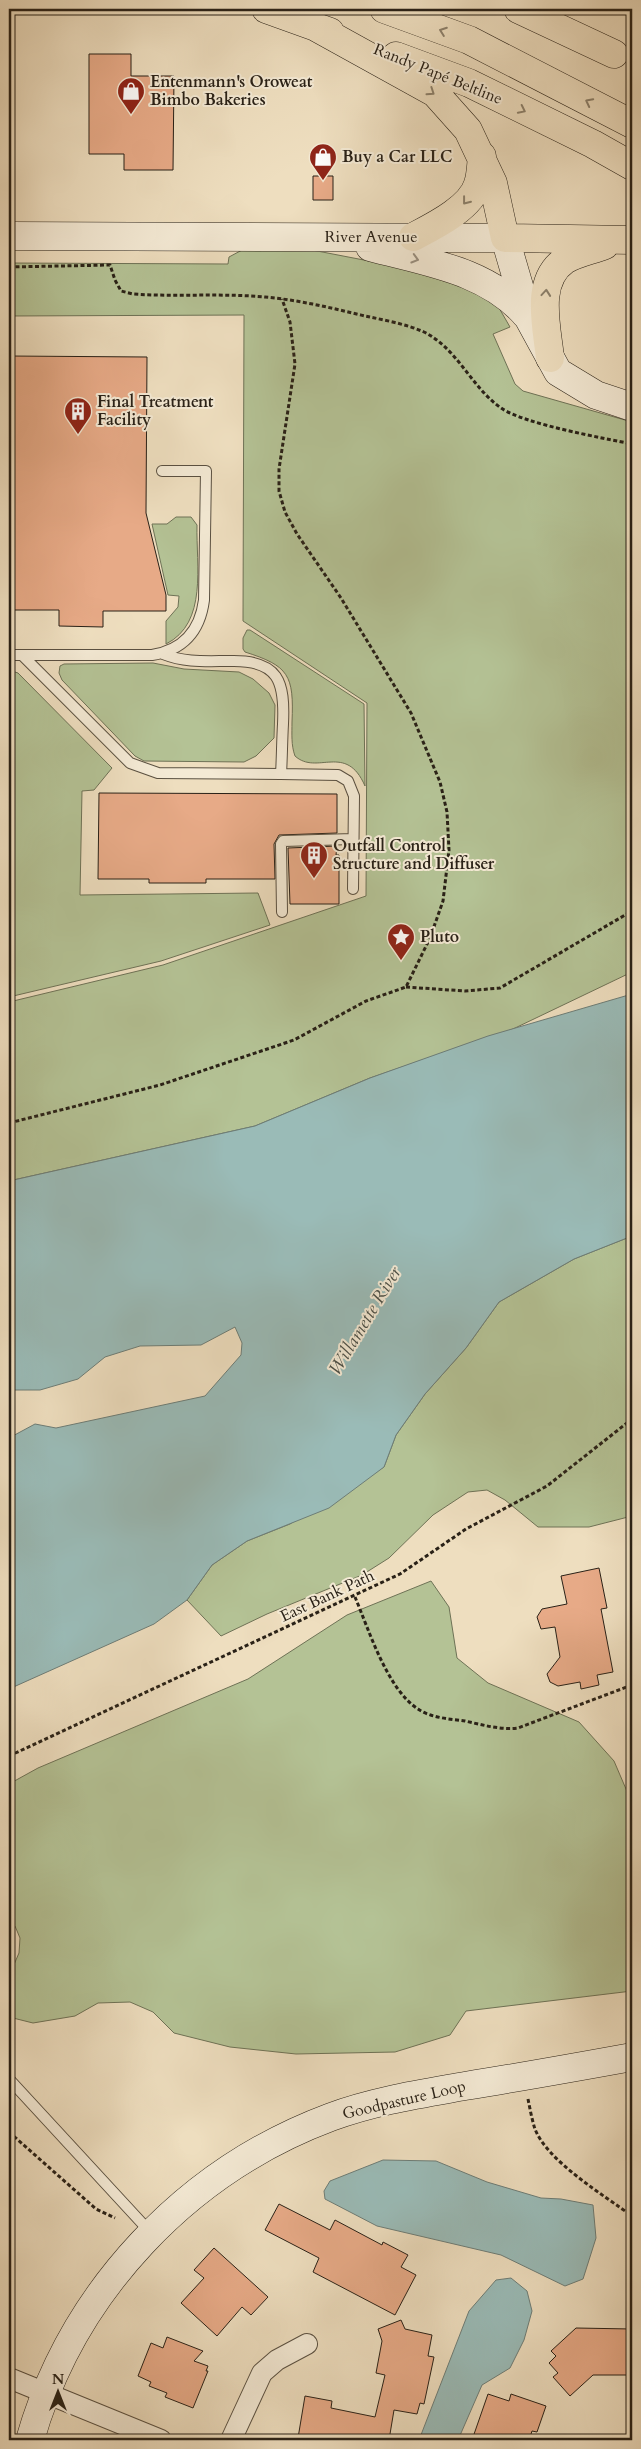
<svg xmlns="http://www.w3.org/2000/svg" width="641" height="2449" font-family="Cardo,serif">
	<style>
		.green { fill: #b4c295; stroke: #6e7256 }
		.water { fill: #9abbb7; stroke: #6d7d77 }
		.building { fill: #e7aa87; stroke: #292117 }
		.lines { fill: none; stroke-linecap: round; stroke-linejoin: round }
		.lane-casing { stroke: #5a5041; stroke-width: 12 }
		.street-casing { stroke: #5a5041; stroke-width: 22 }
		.secondary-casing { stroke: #292117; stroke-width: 29 }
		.highway-casing { stroke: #292117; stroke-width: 29 }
		.path { stroke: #292117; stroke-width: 3; stroke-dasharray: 4 2.5; stroke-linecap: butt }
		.lane { stroke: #f4ead5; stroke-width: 10 }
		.street { stroke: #f4ead5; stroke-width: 20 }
		.secondary { stroke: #f4ead5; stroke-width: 28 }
		.highway { stroke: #eedebf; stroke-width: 28 }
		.oneway { stroke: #8c806b }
		.oneway2 { stroke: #999080 }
		.labels { text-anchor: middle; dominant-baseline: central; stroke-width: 4; stroke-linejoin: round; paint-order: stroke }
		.street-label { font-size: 16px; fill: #292117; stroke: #f4ead5 }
		.poi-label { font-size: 16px; font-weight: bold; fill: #292117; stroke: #f4ead5; text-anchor: start }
		.water-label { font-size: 18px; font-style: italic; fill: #4b4f47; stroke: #f4ead5 }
	</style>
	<rect width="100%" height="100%" fill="#eedebf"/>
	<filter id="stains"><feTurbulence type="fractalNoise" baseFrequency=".004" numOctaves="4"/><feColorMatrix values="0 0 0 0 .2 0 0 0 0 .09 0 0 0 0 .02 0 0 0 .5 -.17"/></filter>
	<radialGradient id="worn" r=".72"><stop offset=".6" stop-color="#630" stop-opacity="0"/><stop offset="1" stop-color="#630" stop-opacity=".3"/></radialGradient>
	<!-- green -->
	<path class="green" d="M244,249l68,1 114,22 69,29 15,26 -17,7 22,50 8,7 109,31v550l-119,57 -143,49 -115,48 -246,55v-179l154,-37 203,-69 1,-193 -124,-82 1,-306 -235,1v-53l219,1 1,-7z
		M176,517h15l6,8c-1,40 11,98 -31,119v-23l12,-14 1,-11 -11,-1 -16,-71h15z
		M247,630h3l114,74 1,82c-19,-44 -48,-10 -70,-30 -4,-11 -3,-22 -3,-34 2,-47 -3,-56 -47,-70l-2,-3v-11z
		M153,663l31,6 55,3 14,7 16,14 6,12 -1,33 -18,18 -12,6 -100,-1 -9,-5 -73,-76 -3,-7 1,-7 4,-2z
		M9,670l9,3 94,95 -18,22 -12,1 -2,104 178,-2 12,32 -109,36 -152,36z
		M632,1236v280l-43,11h-51l-33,-27 -18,-10 -19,2 -35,23 -44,43 -27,17 -95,39 -46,22 -34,-36 25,-35 35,-24 43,-17 94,-57 12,-32 29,-41 41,-46 33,-46 75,-43z
		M431,1581l18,26 8,51 31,25 91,39 35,39 18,42v188l-166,20 -16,24 -55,17 -99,2 -66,-7 -56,-14 -21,-21 -23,-10 -32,1 -23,13 -42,7 -24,-6v-41l10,-23 1,-15 -5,-12 -6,-5v-137l29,-16 210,-89 99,-64z"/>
	<!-- water -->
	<path class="water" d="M632,994v242l-58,23 -75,43 -33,46 -41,46 -29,41 -12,32 -55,41 -82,33 -35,24 -25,35 -33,24 -145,65v-251l26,-14 21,4 149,-32 36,-41 1,-12 -7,-16 -34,18 -61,1 -35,11 -27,22 -38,11h-31v-209l246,-55 115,-48 118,-42z
		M383,2160l53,1 51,21 54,16 20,1 32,6 3,33 -13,41 -18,7 -64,-31 -124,-29 -52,-27 -1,-8 6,-10z
		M511,2278l16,13 5,20 -8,29 -14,28 -28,17 -24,55h-39l50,-129 27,-31z"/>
	<!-- building -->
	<path class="building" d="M89,54h42v22h43l-1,94h-49v-16h-35z
		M313,176h20v24h-20z
		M9,356l138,1 -1,156 20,82v16h-63v16l-44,-1v-16h-50z
		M99,793l238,1v39l-58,2 -5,9 1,35h-69v4h-57v-4h-51z
		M337,846l-1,9h3v49h-49l-2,-56z
		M599,1568l8,40 -6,1 12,63 -16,3 2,10 -18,4 -1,-7 -22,4 -8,-4 -3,-8 13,-17 -5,-30 -14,2 -4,-12 5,-8 25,-5 -6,-28z
		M279,2204l51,26 5,-10 47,25 1,-3 25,13 -7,12 15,8 -21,40 -82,-43 6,-14 -54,-28z
		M214,2248l54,49 -17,18 -9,-8 -25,29 -36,-33 23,-25 -10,-8z
		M401,2320l4,9 27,6 -4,21 6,1 -10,47 -4,-1 -3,11 -23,-4 -5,30h-78l-13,-2 7,-42 27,5 -1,7 44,9 10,-42 -9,-2 6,-32 -4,-12z
		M576,2328l56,1v46h-39l-23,21 -17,-19 5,-4 -9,-10 7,-7 -5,-5z
		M167,2337l36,14 -9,10 14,5 -2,5h2l-15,37 -28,-11 2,-4 -18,-7 2,-4 -13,-6 13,-33 12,5z
		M488,2394l21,7 2,-7 35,12 -9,26 -5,-1 -3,9h-57z"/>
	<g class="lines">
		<!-- lane casing -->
		<g class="lane-casing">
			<path id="lane" d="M9,655h143c31,-5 48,-24 52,-55l2,-129h-44
				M22,655l108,108 28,10 123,1c1,-16 1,-33 2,-50 2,-42 -4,-64 -52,-63 -25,0 -45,2 -68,-7
				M281,774l57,1 10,6 6,15 -1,93
				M282,912l-1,-68 2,-3 70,-2
				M9,2079l142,154"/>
		</g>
		<!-- street casing -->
		<g class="street-casing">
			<path id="street" d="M9,2378l152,62
				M231,2440l31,-67 15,-13 30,-16"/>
		</g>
		<!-- secondary casing -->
		<g class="secondary-casing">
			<path id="secondary" d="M9,236l496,2 23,79 30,55 38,23 36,12
				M370,247c55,15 117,23 156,68
				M30,2440c42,-148 156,-269 301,-323 43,-16 89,-23 134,-31 56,-9 112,-19 167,-29"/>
		</g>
		<!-- highway casing -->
		<g class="highway-casing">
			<path id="highway" d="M266,9l64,23
				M384,9l85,31 163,84
				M518,9l96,45
				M312,25l123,68 33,37 25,53 12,55 127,2
				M396,56l73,27 124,61 39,22
				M413,237c21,-11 58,-29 65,-53 3,-9 3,-19 4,-28
				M550,358c-3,-31 -16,-77 15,-98 11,-7 28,-10 40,-15"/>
		</g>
		<!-- path -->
		<path class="path" d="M9,267l101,-2 5,15 6,11 12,3c44,3 88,-1 132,3 34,3 67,11 100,19 19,4 41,8 59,16 34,17 47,55 77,76 23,16 102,30 131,36
			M406,987l59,4 35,-3 132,-77
			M9,1123l151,-38 134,-45 72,-39 40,-14 24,-49 13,-37 6,-51 -2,-38 -7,-30 -29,-69 -70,-115 -44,-64 -12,-22 -6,-21v-22l16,-105 -5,-42 -8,-23
			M355,1597c14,33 32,92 63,112 13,9 32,10 47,12 18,4 35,9 53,7l114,-43
			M9,1756l391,-182 66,-45 81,-43 85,-67
			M528,2099c2,10 4,21 7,30 12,32 70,67 97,87
			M9,2132l87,77 19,9"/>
		<!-- lane -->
		<use href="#lane" class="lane"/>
		<!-- street -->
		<use href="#street" class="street"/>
		<!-- secondary -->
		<use href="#secondary" class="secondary"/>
		<!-- highway -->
		<use href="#highway" class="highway"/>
	</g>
	<!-- one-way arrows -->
	<defs><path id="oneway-chevron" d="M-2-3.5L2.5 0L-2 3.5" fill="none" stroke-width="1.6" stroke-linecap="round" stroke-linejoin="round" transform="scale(1.25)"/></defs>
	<g class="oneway">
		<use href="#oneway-chevron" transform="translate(443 31) rotate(-160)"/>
		<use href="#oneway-chevron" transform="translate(431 92) rotate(34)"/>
		<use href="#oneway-chevron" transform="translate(589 102) rotate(-153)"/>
		<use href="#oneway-chevron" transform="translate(522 110) rotate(26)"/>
		<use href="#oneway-chevron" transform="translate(466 201) rotate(128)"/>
		<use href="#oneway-chevron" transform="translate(546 293) rotate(-85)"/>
	</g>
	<use class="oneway2" href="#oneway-chevron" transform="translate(415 259) rotate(16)"/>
	<!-- icons -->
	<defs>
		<g id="shop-pin" transform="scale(1.4375)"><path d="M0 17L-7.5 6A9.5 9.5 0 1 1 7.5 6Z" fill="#8f2418" stroke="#f4ead5"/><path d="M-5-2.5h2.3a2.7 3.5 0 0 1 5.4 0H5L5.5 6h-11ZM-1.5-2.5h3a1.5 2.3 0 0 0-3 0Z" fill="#fff"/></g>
		<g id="building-pin" transform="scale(1.4375)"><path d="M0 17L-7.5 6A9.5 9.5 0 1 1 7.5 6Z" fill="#8f2418" stroke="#f4ead5"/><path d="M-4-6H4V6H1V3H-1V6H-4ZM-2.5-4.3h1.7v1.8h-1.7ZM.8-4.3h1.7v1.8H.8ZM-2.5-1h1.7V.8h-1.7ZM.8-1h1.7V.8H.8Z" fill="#fff"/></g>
		<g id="sight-pin" transform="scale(1.4375)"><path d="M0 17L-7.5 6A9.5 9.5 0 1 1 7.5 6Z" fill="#8f2418" stroke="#f4ead5"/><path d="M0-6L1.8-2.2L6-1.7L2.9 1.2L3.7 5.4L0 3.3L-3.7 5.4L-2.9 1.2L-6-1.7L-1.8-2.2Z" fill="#fff"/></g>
	</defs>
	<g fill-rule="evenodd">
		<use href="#shop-pin" x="131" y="91"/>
		<use href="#shop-pin" x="323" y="157"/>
		<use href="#building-pin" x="78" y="411"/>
		<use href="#building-pin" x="314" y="855"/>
		<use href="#sight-pin" x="401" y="937"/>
	</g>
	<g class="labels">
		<!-- street labels -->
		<g class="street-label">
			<text transform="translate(438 74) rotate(22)">Randy Papé Beltline</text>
			<text x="371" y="237">River Avenue</text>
			<text transform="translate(327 1596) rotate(-25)">East Bank Path</text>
			<text transform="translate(404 2100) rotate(-13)">Goodpasture Loop</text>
		</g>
		<!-- poi labels -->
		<g class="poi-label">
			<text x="150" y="82">Entenmann's Oroweat<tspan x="150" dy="18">Bimbo Bakeries</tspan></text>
			<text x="342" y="157">Buy a Car LLC</text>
			<text x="97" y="402">Final Treatment<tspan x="97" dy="18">Facility</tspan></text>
			<text x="333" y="846">Outfall Control<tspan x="333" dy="18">Structure and Diffuser</tspan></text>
			<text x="420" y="937">Pluto</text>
		</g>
		<!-- water labels -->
		<g class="water-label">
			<text transform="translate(365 1321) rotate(-59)">Willamette River</text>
		</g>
	</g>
	<!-- margin -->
	<rect width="641" height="2449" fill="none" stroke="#eedebf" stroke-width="30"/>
	<rect x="10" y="10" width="621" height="2429" fill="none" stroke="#292117" stroke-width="2.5"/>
	<rect x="15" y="15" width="611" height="2419" fill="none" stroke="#292117"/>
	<!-- north arrow -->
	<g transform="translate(58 2392)" stroke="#f4ead5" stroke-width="4" paint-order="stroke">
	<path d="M0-4L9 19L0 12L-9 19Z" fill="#292117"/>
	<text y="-8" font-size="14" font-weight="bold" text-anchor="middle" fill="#292117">N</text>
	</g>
	<rect width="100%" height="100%" filter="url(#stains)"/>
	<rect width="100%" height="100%" fill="url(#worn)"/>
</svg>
